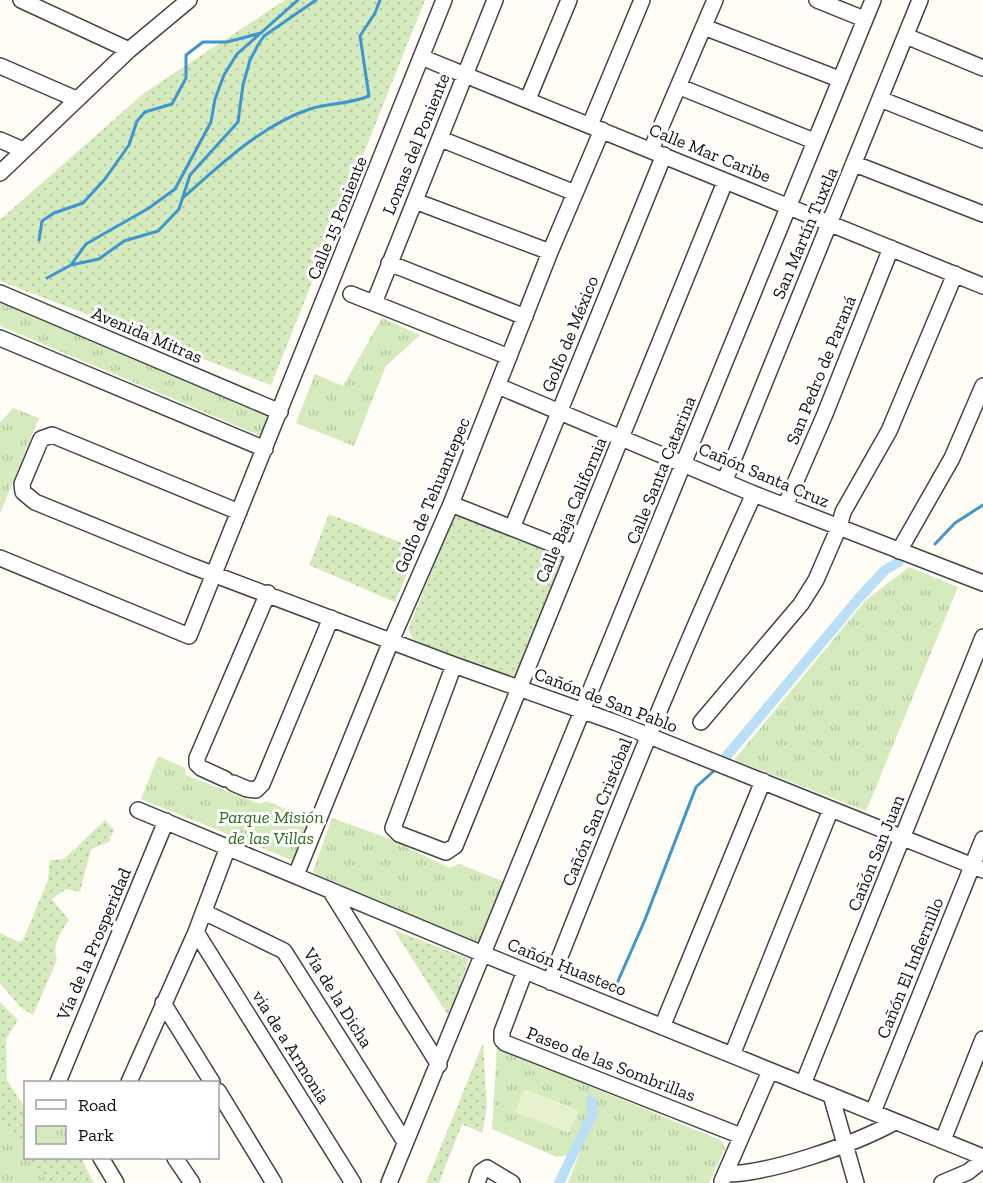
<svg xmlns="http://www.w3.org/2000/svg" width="983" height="1183" font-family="'Zilla Slab',serif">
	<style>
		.grass { fill: url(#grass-dots) }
		.park { fill: url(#park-tufts) }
		.pitch { fill: #e6f2cf }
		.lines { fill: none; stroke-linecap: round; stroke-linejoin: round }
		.stream { stroke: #3f96cf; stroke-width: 3 }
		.canal { stroke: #b9e0f7; stroke-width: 10 }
		.minor-casing { stroke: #444; stroke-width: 18 }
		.minor { stroke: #fff; stroke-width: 15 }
		.labels { text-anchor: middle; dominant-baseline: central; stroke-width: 6; stroke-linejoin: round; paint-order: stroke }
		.street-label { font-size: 18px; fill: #111; stroke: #fff }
		.park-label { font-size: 18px; font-style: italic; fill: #2f6b1f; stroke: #fff }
	</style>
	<defs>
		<pattern id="grass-dots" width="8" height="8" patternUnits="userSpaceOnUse" patternTransform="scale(1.5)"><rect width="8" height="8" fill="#d5ebbd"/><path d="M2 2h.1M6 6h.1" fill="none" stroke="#b6c8a1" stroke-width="1.8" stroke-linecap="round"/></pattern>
		<pattern id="park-tufts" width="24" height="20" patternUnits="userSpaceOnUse" patternTransform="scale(1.5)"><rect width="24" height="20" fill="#d5ebbd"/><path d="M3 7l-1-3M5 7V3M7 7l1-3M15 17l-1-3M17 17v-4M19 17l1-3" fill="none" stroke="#b6c8a1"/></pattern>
	</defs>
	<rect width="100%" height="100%" fill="#fffdf5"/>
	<!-- grass -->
	<path class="grass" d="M285,0h140l-154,385 -271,-104v-61l144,-127z
		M329,514l88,35 -22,53 -86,-37z
		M454,514l110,42 -47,120 -5,2 -97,-36 -7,-12z
		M105,820l9,10 -5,12 -18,7 -11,43 -14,-3 -14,10 17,21c-8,12 -18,26 -12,40l-24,55 -13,-8 -20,-24v-50l19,9 4,-2 25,-60 2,-20 14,-1z
		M394,930l75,29 -20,58z
		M0,1002l18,18 -12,19 1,41 18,28 1,50h55l13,25h-94z
		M483,1043l4,64 -5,26 -20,-9 -23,59h-13z"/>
	<!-- park -->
	<path class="park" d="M0,301l276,119 -8,19 -268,-113z
		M382,318l38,17 -34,31 -32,80 -58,-23 19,-49 28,12z
		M13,408l26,10 -39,96v-91z
		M909,567l49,20 -92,224 -132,-51 132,-160z
		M158,756l27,12 1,7 74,29 7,-3 42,18 -15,42 -153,-62z
		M332,818l53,19 65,31 9,-4 46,18 -26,60 -7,1 -156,-68 -3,-4z
		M497,1048l225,93 3,7 -16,35h-141l12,-31 -23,5 -65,-28z
		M0,1125c10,8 26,18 26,33h4l18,25h-48z"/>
	<!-- pitch -->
	<path class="pitch" d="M524,1089l55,21 -10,23 -54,-21z"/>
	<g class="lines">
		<!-- stream -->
		<path class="stream" d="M184,197c37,-33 78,-72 126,-88 20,-6 40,-5 59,-13l-9,-60 15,-23 5,-13
			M39,240l3,-19 12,-8 29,-10 22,-24 24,-34 8,-24 8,-9 27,-8 14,-26v-23l17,-13h24l34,-9
			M71,265l15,-21 63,-36 26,-19 36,-67 4,-23 9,-24 13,-21 61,-54
			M47,278l24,-13 28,-6 25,-18 34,-10 21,-22 11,-34 48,-53 5,-37 7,-25 8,-15 6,-9 52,-36
			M935,544l20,-21 28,-18
			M614,990l30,-68 52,-135 21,-19"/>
		<!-- canal -->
		<path class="canal" d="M720,764l139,-166 26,-28 14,-8
			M559,1183l34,-70 -2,-13"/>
		<!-- minor casing -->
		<g class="minor-casing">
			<path id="minor" d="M21,0l108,50
				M817,0l47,19
				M704,27l135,52
				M906,36l77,32
				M421,57l562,229
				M0,66l76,33
				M680,87l134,54
				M528,99l41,-99
				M880,99l103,41
				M590,125l52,-125
				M441,139l134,54
				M0,140l23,10
				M651,150l64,-150
				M855,164l128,50
				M0,173l129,-123 60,-50
				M415,201l135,51
				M389,263l136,54
				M0,293l280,119
				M351,294l158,63
				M374,303l121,-303
				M0,338l265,111
				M498,386l256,108 229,89
				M725,480l195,-480
				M451,504l122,48
				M785,506l40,-92 66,-166
				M239,512l-187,-77 -11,4 -19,45 1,8 12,10 154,63 265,100 163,58 366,147
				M512,528l152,-373
				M899,551l53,-93 31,-72
				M0,558l189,78 255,-636
				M454,665l-61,163 6,6 47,18 9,-6 270,-664
				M701,722l100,-118 15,-24 23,-53 4,-15 46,-81 66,-157
				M225,779l-24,-11 -4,-4v-6l71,-165
				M233,783l14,6 9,1 6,-6 69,-166
				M138,810l345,144 500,203
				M296,875l95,-234 60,-137 99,-252 52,-122
				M330,890l109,175
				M204,912l80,39 121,191
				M196,932l157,251
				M525,971l-23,61v8l3,3 236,93
				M550,982c65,-165 130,-328 204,-488
				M163,1003l49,79
				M662,1027l101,-246
				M732,1055l99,-246
				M58,1082l108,-261
				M129,1082l67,-150 32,-85
				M803,1084l180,-447
				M218,1091l56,92
				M831,1095l25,88
				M873,1112l110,-273
				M943,1140l40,-101
				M101,1158l15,25
				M175,1158l17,25
				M725,1174c45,0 130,-30 170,-52
				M722,1181l48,-110
				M389,1183l484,-1183
				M477,1183l4,-11 6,-4 25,15
				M942,1183l26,-11 15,-12"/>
		</g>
		<!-- minor -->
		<use href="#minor" class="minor"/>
	</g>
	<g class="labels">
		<!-- street labels -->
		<g class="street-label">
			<text transform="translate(416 144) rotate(-68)">Lomas del Poniente</text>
			<text transform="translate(710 153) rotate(22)">Calle Mar Caribe</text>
			<text transform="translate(337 218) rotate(-68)">Calle 15 Poniente</text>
			<text transform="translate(805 233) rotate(-67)">San Martín Tuxtla</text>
			<text transform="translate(570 334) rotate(-68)">Golfo de México</text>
			<text transform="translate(147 335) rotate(23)">Avenida Mitras</text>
			<text transform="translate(821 370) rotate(-68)">San Pedro de Paraná</text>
			<text transform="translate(661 470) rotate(-68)">Calle Santa Catarina</text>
			<text transform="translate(764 475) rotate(23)">Cañón Santa Cruz</text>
			<text transform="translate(432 495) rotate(-67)">Golfo de Tehuantepec</text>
			<text transform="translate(571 510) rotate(-67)">Calle Baja California</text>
			<text transform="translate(606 700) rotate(21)">Cañón de San Pablo</text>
			<text transform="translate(597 812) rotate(-68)">Cañón San Cristóbal</text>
			<text transform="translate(876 853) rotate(-68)">Cañón San Juan</text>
			<text transform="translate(94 944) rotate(-67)">Vía de la Prosperidad</text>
			<text transform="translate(567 967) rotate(22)">Cañón Huasteco</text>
			<text transform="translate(910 968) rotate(-68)">Cañón El Infiernillo</text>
			<text transform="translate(338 998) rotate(58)">Vía de la Dicha</text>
			<text transform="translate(291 1047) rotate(58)">via de a Armonia</text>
			<text transform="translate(611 1064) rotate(21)">Paseo de las Sombrillas</text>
		</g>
		<!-- park labels -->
		<g class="park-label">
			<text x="271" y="817">Parque Misión<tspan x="271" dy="21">de las Villas</tspan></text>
		</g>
	</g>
	<!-- legend -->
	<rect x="24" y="1081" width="195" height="78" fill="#ffffff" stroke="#a0a0a0" stroke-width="1.5"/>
	<rect x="36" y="1100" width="30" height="9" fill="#ffffff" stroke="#a0a0a0" stroke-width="1.5"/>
	<text x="78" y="1111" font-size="18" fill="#111111">Road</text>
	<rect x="36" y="1126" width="30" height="18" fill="url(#park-tufts)" stroke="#a0a0a0" stroke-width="1.5"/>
	<text x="78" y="1141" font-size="18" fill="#111111">Park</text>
</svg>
